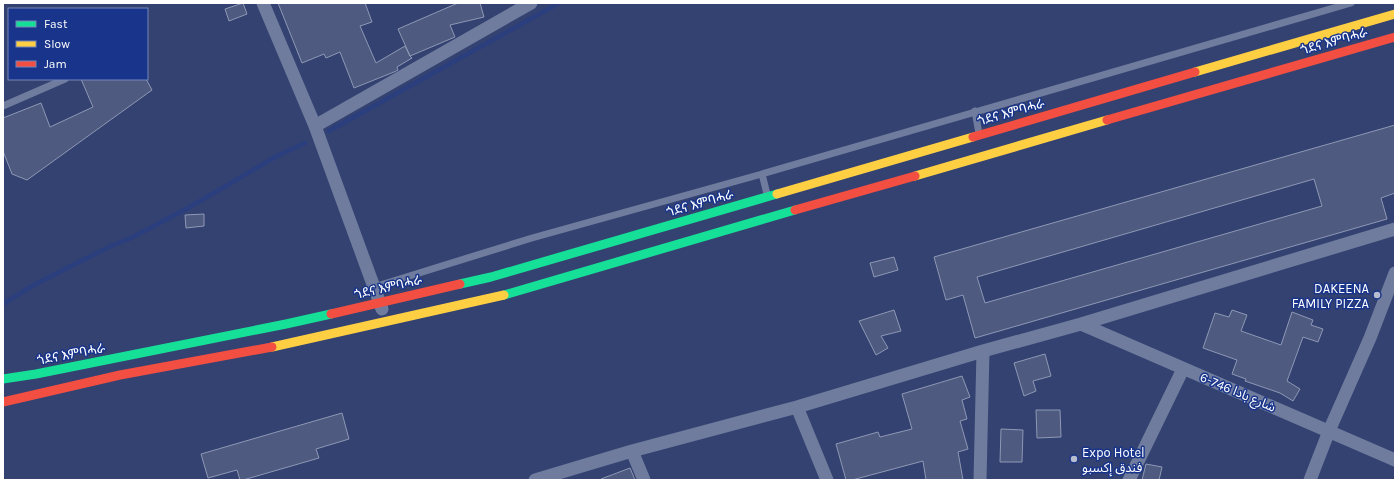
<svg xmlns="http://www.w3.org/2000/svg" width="1398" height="483" font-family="Karla,'Noto Sans Arabic','Noto Sans Ethiopic',sans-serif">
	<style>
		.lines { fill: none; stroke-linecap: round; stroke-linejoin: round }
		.stream { stroke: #2b3e7e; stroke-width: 4.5 }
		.building { fill: #4e5a80; stroke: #8f98b4; fill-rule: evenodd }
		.lane { stroke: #6f7c9e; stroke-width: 7 }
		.street { stroke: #6f7c9e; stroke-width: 13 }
		.fast { stroke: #16e098; stroke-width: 9 }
		.slow { stroke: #ffcf43; stroke-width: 9 }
		.jam { stroke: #f24e42; stroke-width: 9 }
		.poi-dot { fill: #b8bdcd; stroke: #19358b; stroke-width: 1.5 }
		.labels { text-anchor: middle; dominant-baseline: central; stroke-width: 3; stroke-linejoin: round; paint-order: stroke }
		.street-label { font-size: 13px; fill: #fff; stroke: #19358b }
		.poi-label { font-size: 13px; fill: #fff; stroke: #19358b; text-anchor: end }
	</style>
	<rect width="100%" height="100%" fill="#334271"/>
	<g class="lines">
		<!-- stream -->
		<path class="stream" d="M329,131l230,-128
			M3,304l29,-18 35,-18 46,-23 18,-7 57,-30 89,-52 28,-13"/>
	</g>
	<!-- building -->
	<path class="building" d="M243,3l4,11 -18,7 -4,-12z
		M278,3h87l7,19 -12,4 16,37 29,-17 5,10 -12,-27 60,-26h22l4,14 -34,8 5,12 -45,19 2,2 -15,9 1,3 -4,2 -40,16 -14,-36 -14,6 -2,-4 -22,9z
		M81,79h65l6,11 -125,90 -15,-6 -9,-23v-33l38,-15 9,24 43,-20z
		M1395,125v68l-14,5 6,21 -412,119 -12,-43 -17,5 -12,-43zM1314,179l8,27 -337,97 -8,-26z
		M204,214v12l-18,2 -1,-13z
		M894,257l4,13 -24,7 -4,-14z
		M894,310l7,21 -20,5 7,12 -12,7 -17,-34z
		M1232,310l15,5 -6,16 40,14 11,-33 21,8 -2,5 12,4 -5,13 -15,-5 -16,44 13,8 -7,12 -13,-8 -35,-12 1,-2 -14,-5 5,-14 -34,-12 12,-35 14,4z
		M1045,354l6,22 -18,5 3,10 -12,5 -10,-33z
		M962,376l8,21 -8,3 5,19 -7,2 8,28 -10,3 5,28h-37l-3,-19 -71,19h-6l-10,-36 42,-12 2,5 32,-8 -10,-35z
		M1036,410h24l1,27 -24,1z
		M342,413l7,26 -33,10 3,9 -76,22h-3l-3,-10 -29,8 -7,-24z
		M1001,429l22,1 -1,32h-22z
		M1146,464l16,3 -3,13h-17z
		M630,468l5,12h-34v-1z"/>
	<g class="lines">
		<!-- lane -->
		<path class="lane" d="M3,106l62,-27
			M975,111l4,23
			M762,174l5,20
			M374,287l158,-49 230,-64 589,-171"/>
		<!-- street -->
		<path class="street" d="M263,3l52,123 67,183
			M315,126l216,-123
			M1081,324l314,136
			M797,407l30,73
			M632,451l12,29
			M535,480l97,-29 165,-44 186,-56 98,-27 314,-95
			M980,480l3,-129
			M1129,480l54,-111
			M1310,480l19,-49 41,-93 25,-65"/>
		<!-- fast -->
		<path class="fast" d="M460,284l31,-7 286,-83
			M504,295l291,-85
			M3,379l33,-5 250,-50 45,-10"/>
		<!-- slow -->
		<path class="slow" d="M1195,72l200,-58
			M915,176l192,-56
			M777,194l196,-57
			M272,347l232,-52"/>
		<!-- jam -->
		<path class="jam" d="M1107,120l288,-83
			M973,137l222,-65
			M795,210l120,-34
			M331,314l129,-30
			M3,402l117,-27 152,-28"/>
	</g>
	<!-- markers -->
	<g class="poi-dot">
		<circle cx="1377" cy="295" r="4"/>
		<circle cx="1074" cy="459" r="4"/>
	</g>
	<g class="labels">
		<!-- street labels -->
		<g class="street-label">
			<text transform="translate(1334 41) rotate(-16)">ጎደና እምባሓራ</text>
			<text transform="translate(1011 112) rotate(-16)">ጎደና እምባሓራ</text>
			<text transform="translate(700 203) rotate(-16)">ጎደና እምባሓራ</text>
			<text transform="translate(388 287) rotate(-13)">ጎደና እምባሓራ</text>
			<text transform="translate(71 354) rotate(-11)">ጎደና እምባሓራ</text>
			<text transform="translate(1238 392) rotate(23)">شارع بادا 746-6</text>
		</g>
		<!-- poi labels -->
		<g class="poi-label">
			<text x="1369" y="288">DAKEENA<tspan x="1369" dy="15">FAMILY PIZZA</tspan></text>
			<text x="1082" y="452" text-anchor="start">Expo Hotel<tspan x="1082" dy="15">فندق إكسبو</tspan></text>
		</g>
	</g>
	<!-- border -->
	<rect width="1398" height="483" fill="none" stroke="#ffffff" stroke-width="8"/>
	<!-- legend -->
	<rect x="8" y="8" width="140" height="72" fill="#19358b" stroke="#7586b9"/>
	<rect x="16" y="21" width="20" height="6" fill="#16e098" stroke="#7586b9"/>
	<text x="44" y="28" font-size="12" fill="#ffffff">Fast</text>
	<rect x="16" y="41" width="20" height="6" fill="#ffcf43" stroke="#7586b9"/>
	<text x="44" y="48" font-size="12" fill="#ffffff">Slow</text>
	<rect x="16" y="61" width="20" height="6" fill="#f24e42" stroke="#7586b9"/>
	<text x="44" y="68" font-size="12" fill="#ffffff">Jam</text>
</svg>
